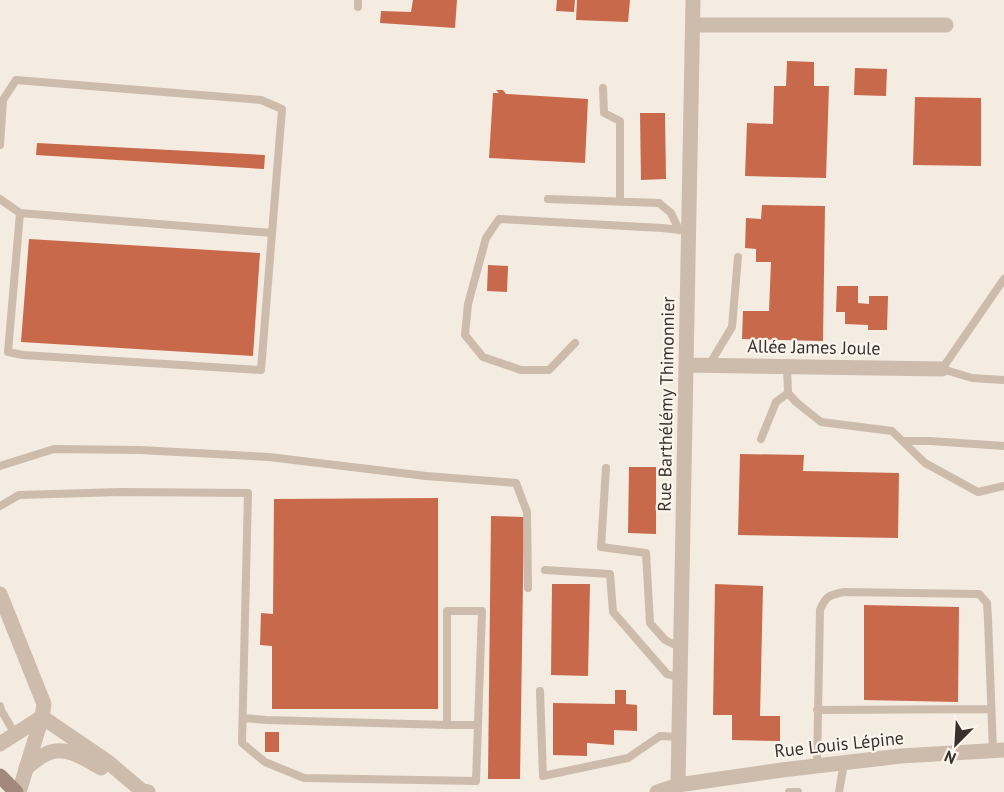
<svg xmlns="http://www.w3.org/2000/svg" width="1004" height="792" font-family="'PT Sans',sans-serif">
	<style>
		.building { fill: #c8694b }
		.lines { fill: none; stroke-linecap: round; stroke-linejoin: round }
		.service { stroke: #cdbbac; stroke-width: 8 }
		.minor { stroke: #cdbbac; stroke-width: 15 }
		.tertiary { stroke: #cdbbac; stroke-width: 15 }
		.secondary { stroke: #a18a7d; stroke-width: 15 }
		.labels { text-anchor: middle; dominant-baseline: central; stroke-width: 4.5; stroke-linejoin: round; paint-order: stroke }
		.street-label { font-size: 18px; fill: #3b302b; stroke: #fbf5ee }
	</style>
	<rect width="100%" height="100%" fill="#f4ebe1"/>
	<!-- building -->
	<path class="building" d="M413,0h44l-2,28 -75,-5 1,-12 30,1z
		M557,0h18l-1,12 -18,-1z
		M577,0h53l-2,22 -52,-2z
		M787,61l27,1v24h15l-3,92 -81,-2 2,-53 26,1 1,-38h12z
		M855,68l32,1 -1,27 -32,-1z
		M496,90h7l3,4 82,5 -3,64 -96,-5 4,-65h6z
		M915,97l66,1v68l-68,-1z
		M640,113h25l1,66 -25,1z
		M37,143l228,12 -1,14 -228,-14z
		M762,205l63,1 -2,135 -81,-2 1,-28h26l2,-49h-15v-13l-11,-1 1,-30 15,1z
		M29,239l231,14 -7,103 -232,-14z
		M488,265l20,1 -1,26 -20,-1z
		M837,286h21v17l11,1v-8h19l-1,34h-19v-5l-23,-1v-12h-9z
		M740,454l64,1 -1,16 96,2 -1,65 -160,-3z
		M629,467h27v67l-28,-1z
		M438,498v211h-166v-63l-12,-1 1,-32 12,1 1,-115z
		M491,516l33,1 -4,262h-32z
		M552,584h38l-2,92 -37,-1z
		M715,584l48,2 -3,130h20v25l-48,-1v-25h-19z
		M864,605l95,2 -1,95 -94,-2z
		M615,690h11v14l11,1v26l-23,-1v15l-27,-2v13l-34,-1v-52l62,1z
		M265,732h14v20h-14z"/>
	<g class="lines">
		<!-- service -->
		<path class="service" d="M358,7v-7
			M603,88l1,25 16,8v80
			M0,145l3,-45 13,-20 245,20 21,9 -21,261 -238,-15 -15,-3 12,-139 -20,-14
			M548,199l111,4 12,10 8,17
			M20,213l252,20
			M1004,279l-62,90 30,9 32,2
			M575,343l-26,27h-28l-38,-13 -18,-22 3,-31 18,-66 13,-19 163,9 27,3
			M709,365l23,-38 6,-70
			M788,393l8,9 25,20 71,9 33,32 53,29 26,-6
			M761,439l15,-37 12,-9 -1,-26
			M903,441h27l74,5
			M0,466l54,-17 86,1 129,7 157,19 90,7 11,29 1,76
			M606,468l-5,79 45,6 4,70 15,17 16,8
			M0,506l19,-11 102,-3 127,1 -6,250 23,19 39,16 172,3 6,-170h-35v114l-180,-5 -24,-2
			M545,570l65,4 3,38 54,62 13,4
			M540,691l3,85 85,-18 32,-22 19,1
			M0,706l1,4 14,24
			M817,710l174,-1
			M447,725h31
			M817,766l3,-156c6,-14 9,-15 24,-18l135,2 8,9 1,16 5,132
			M789,792h9
			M839,792l5,-29"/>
		<!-- minor -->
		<path class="minor" d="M693,25h253
			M686,365l256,4
			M42,717l66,45 33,28 7,2
			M26,768c7,-5 13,-11 20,-14 19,-10 39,5 55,14
			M678,785l15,-785
			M657,792l21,-7 104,-15 119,-14 103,-6"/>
		<!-- tertiary -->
		<path class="tertiary" d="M0,594l44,110 -2,13 -23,75
			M0,744l42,-27"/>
		<!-- secondary -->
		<path class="secondary" d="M0,776l16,16"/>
	</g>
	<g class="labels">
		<!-- street labels -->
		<g class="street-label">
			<text transform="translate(814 347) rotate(1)">Allée James Joule</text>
			<text transform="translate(666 404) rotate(-89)">Rue Barthélémy Thimonnier</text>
			<text transform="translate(839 744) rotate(-6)">Rue Louis Lépine</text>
		</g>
	</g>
	<!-- north arrow -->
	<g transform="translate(956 744) rotate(204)" stroke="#fbf5ee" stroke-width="4.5" paint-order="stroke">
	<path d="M0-4.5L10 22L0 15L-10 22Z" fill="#3b302b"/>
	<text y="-9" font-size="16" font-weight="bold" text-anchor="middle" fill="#3b302b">N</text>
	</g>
</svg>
